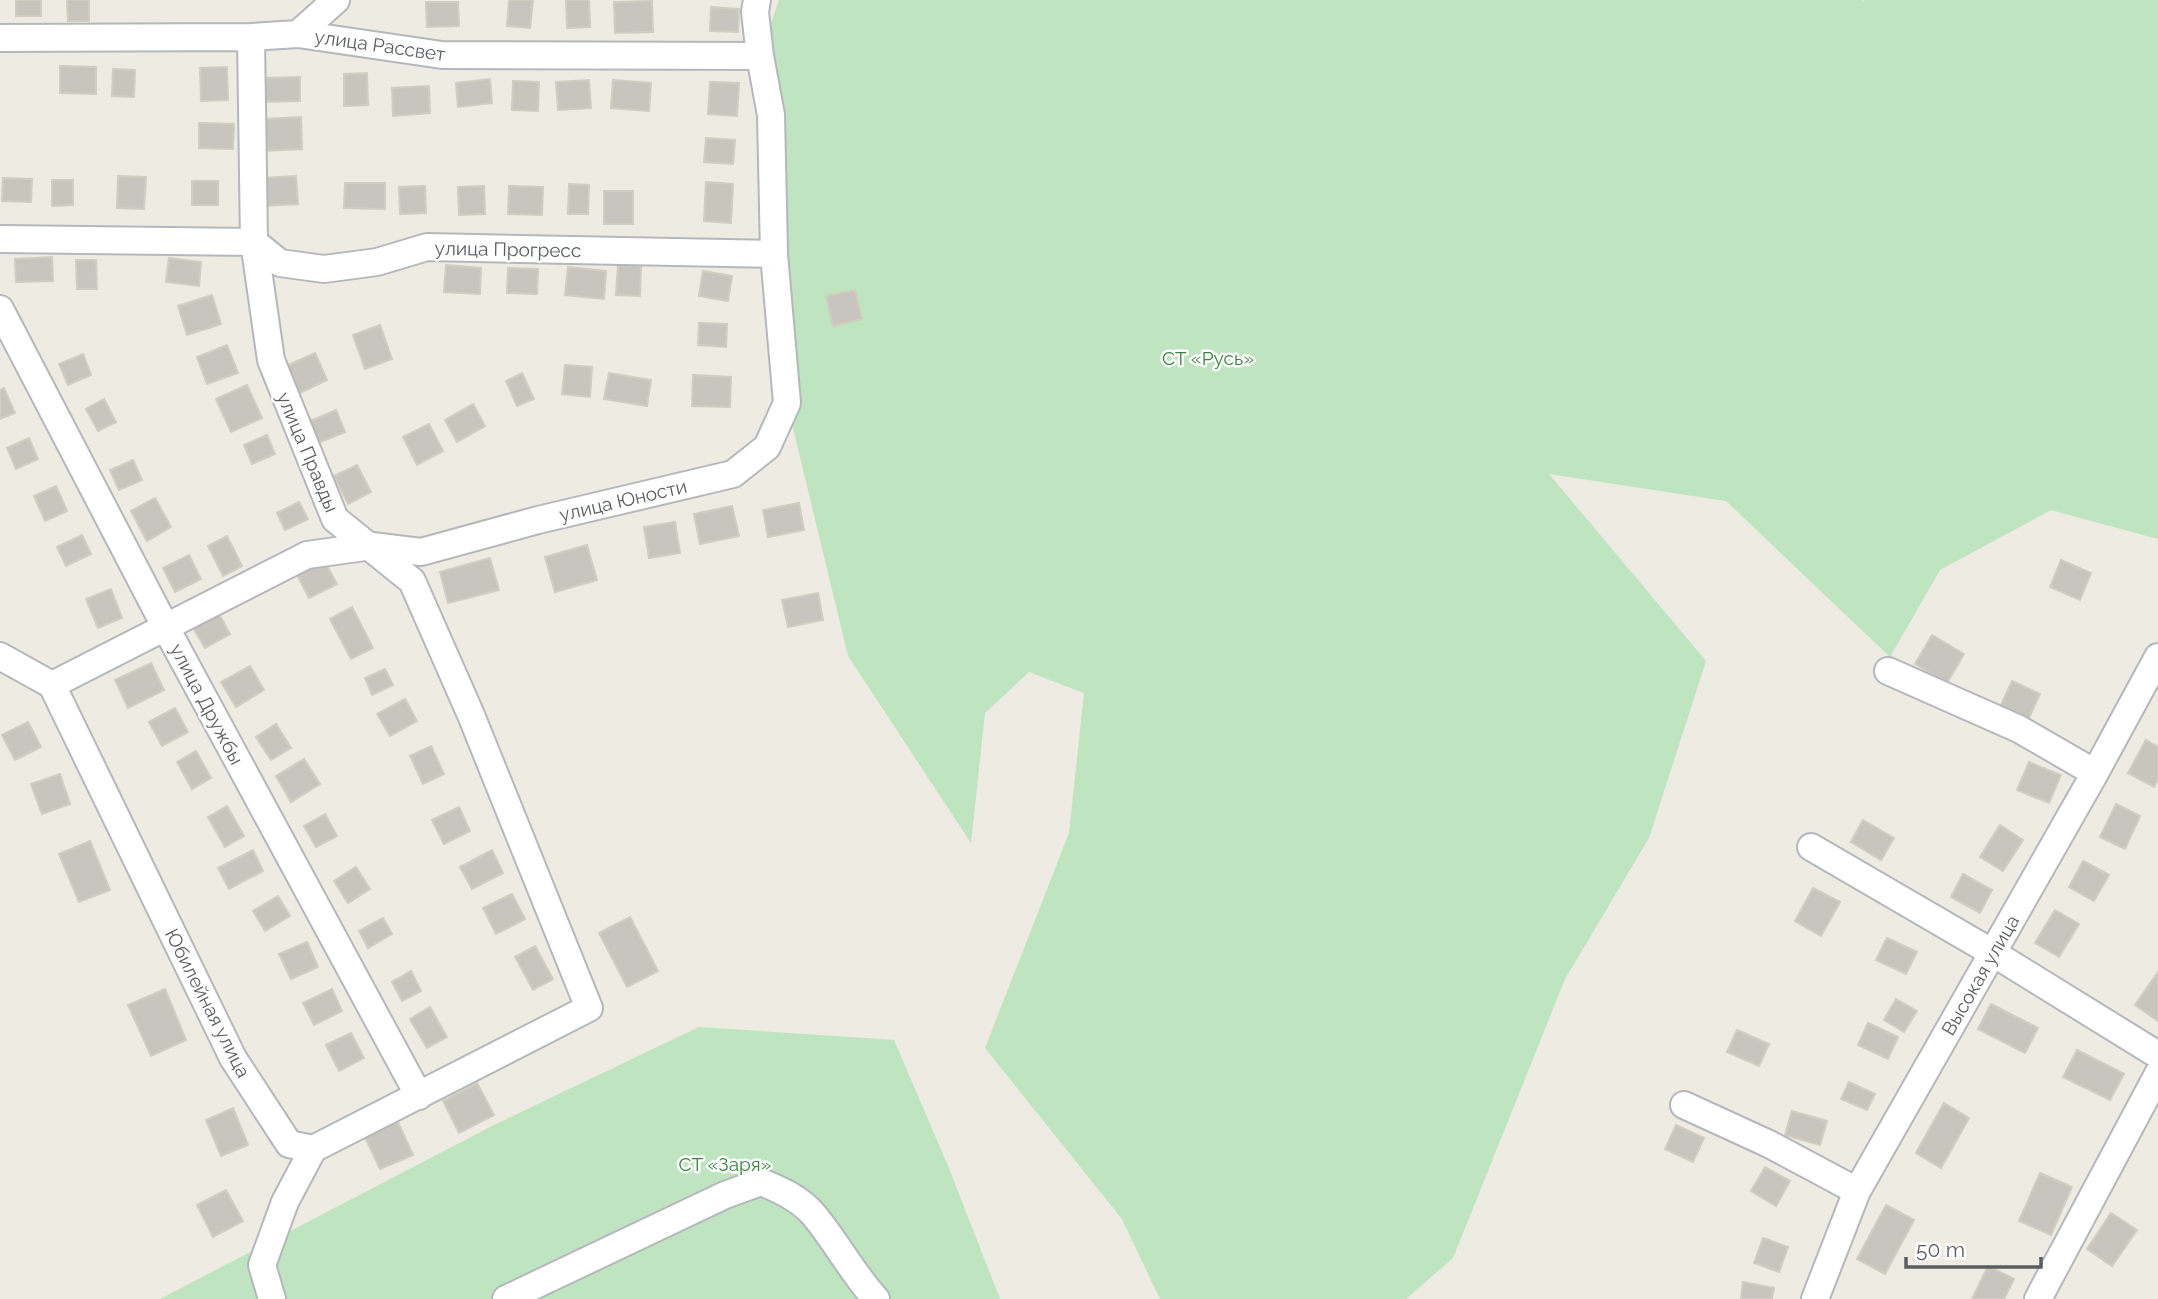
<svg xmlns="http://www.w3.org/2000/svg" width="2158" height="1299" font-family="Raleway,sans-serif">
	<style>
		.green { fill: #bee4c0 }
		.building { fill: #c8c5bf; stroke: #d1cdc0; stroke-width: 2 }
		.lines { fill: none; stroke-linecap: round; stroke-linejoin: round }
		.minor-casing { stroke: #b4b7bc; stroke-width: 30 }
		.minor { stroke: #fff; stroke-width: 26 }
		.labels { text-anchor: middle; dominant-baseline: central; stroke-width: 5; stroke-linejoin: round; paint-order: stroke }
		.street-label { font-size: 19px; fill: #5a5d62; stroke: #fff }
		.park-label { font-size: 19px; fill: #37843f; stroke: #fff }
	</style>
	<rect width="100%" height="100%" fill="#edebe2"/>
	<!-- green -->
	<path class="green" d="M779,0h1083v2l2,-2h294v539l-107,-29 -111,60 -50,87 -164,-156 -177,-27 157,187 -57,177 -84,141 -112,279 -47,41h-246l-38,-80 -137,-171 84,-215 15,-140 -55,-21 -44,41 -14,130 -123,-187 -61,-253 -27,-347z
		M699,1027l195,13 54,126 52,133h-840l332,-173z"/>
	<!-- building -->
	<path class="building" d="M16,0h25v16h-25z
		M67,0h22v21h-21z
		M509,0h24l-3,28 -23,-2z
		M566,0h23l1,27 -23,1z
		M652,1l1,31 -38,1 -1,-31z
		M426,2h32l1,24 -32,1z
		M711,7l28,2 -1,23 -28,-1z
		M60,66l36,1v27l-36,-1z
		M227,67l1,33 -27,1 -1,-33z
		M113,69l22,1 -1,27 -22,-1z
		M367,73l1,32 -24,1v-32z
		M300,77v24l-39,1 -1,-24z
		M490,79l2,24 -34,4 -2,-24z
		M589,80l2,28 -33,2 -2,-28z
		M613,80l38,3 -2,28 -38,-3z
		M513,81l26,1 -1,29 -26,-1z
		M710,82l29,1 -2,33 -29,-2z
		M429,86l1,27 -37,3 -1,-28z
		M301,117l1,32 -38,2 -1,-32z
		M199,123l35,1 -1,25 -34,-1z
		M706,138l29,2 -2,24 -29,-2z
		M118,176l28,1 -2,32 -27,-1z
		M296,176l2,28 -36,2 -1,-28z
		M3,178l29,1 -1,23 -29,-1z
		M52,180h21v25l-21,1z
		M192,181h26v24h-26z
		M706,182l27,2 -2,39 -27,-2z
		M345,183h40v26l-41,-1z
		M569,184l20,1 -1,29h-20z
		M425,186l1,27 -26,1 -1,-27z
		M484,186l1,28 -26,1 -1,-28z
		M509,186l34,1 -1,28 -34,-1z
		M604,191h29v33h-29z
		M52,257l1,24 -37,1 -1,-23z
		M169,258l32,4 -2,24 -33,-4z
		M76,260h20l1,29h-20z
		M446,265l35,3 -1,26 -36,-2z
		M618,265l23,1 -1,30 -24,-1z
		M568,267l38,4 -2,28 -39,-4z
		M508,268l30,1 -1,25 -30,-1z
		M703,271l29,5 -4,25 -29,-5z
		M855,290l7,29 -29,7 -7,-30z
		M212,295l9,29 -34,11 -9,-29z
		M699,323l28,1 -1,23 -28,-2z
		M380,325l12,34 -27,10 -12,-34z
		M227,345l11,28 -31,11 -10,-27z
		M315,353l12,27 -29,14 -12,-28z
		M83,354l8,21 -23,10 -9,-21z
		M565,365l27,2 -2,30 -28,-3z
		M522,373l12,26 -17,7 -11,-25z
		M609,373l42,7 -4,26 -43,-7z
		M693,375l38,2 -1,30 -38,-1z
		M247,385l15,33 -31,14 -15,-33z
		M4,388l11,25 -15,6v-29z
		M104,399l12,23 -18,9 -12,-22z
		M473,404l12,22 -28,16 -12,-22z
		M336,410l9,22 -27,11 -10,-21z
		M429,424l14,27 -26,14 -14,-28z
		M267,435l8,19 -23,10 -8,-19z
		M29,438l9,21 -22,10 -9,-21z
		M133,460l9,20 -23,10 -9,-20z
		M357,465l14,27 -23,12 -14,-28z
		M56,486l11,25 -22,10 -11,-25z
		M155,498l16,29 -24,14 -16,-30z
		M299,502l9,17 -23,11 -8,-17z
		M799,503l5,27 -36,7 -5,-27z
		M732,506l7,30 -39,8 -6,-30z
		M675,522l5,31 -31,5 -5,-31z
		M82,535l9,19 -25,12 -9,-19z
		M227,536l15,30 -19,10 -15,-30z
		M587,545l10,35 -42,12 -10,-35z
		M189,555l12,24 -26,13 -12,-24z
		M490,558l9,32 -51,13 -8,-31z
		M324,560l13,24 -28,14 -12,-23z
		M2061,560l30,13 -11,27 -30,-13z
		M111,589l11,29 -24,10 -12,-29z
		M818,593l5,27 -35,7 -6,-27z
		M352,607l21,41 -22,11 -21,-40z
		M219,614l11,20 -25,14 -12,-20z
		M1932,635l32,19 -17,29 -32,-19z
		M151,663l13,27 -36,18 -13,-28z
		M250,666l14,24 -28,17 -15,-25z
		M385,669l8,16 -21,10 -7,-17z
		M2012,681l28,13 -12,26 -28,-13z
		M405,699l12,22 -27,15 -13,-22z
		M175,708l13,24 -26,14 -13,-24z
		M28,722l13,25 -26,13 -13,-25z
		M276,724l15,24 -20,12 -15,-23z
		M2146,740l12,7v32l-4,8 -26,-14z
		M431,746l13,28 -21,10 -13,-28z
		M196,751l15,27 -19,11 -15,-27z
		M304,759l16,25 -29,18 -15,-26z
		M2029,762l32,13 -12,28 -32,-13z
		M60,774l10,30 -28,10 -11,-30z
		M2116,804l24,12 -15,33 -25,-12z
		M227,806l17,30 -19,11 -17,-30z
		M459,807l11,24 -26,13 -12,-24z
		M325,814l12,22 -21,11 -12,-21z
		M1863,820l31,18 -13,22 -30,-18z
		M2000,825l23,15 -20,31 -23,-14z
		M90,841l20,49 -31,12 -20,-48z
		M253,850l10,21 -34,18 -11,-21z
		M492,850l11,23 -31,16 -12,-22z
		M2083,861l26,14 -15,26 -25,-14z
		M356,867l14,22 -22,14 -14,-22z
		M1963,874l29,16 -12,23 -29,-16z
		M1813,888l27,14 -19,34 -26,-15z
		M512,894l13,25 -29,15 -13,-26z
		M278,896l12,20 -25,15 -12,-20z
		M2055,910l24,14 -20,33 -24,-14z
		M630,917l28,54 -31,16 -28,-54z
		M383,918l9,16 -24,14 -9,-17z
		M1887,938l30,14 -11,22 -30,-14z
		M307,942l11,25 -27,12 -12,-25z
		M535,946l18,33 -20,11 -18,-33z
		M411,971l10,20 -19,10 -10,-19z
		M2158,972v49l-23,-16z
		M165,989l21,51 -35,16 -23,-51z
		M332,989l10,22 -28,14 -11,-22z
		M1896,999l21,12 -13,21 -20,-12z
		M1991,1004l47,24 -13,25 -47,-24z
		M430,1007l17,30 -20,11 -17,-29z
		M1868,1023l30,14 -10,22 -30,-14z
		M1737,1030l32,14 -10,22 -32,-14z
		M351,1033l13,25 -25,13 -13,-26z
		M2077,1050l47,24 -14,26 -47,-23z
		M1849,1082l26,12 -8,16 -26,-11z
		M477,1083l17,32 -35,18 -16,-32z
		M1944,1103l25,15 -28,50 -25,-15z
		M233,1108l15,37 -27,11 -15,-36z
		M1792,1111l35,10 -7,24 -35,-10z
		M397,1120l16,35 -33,14 -16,-34z
		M1676,1125l28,13 -11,24 -28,-13z
		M1765,1167l25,14 -14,25 -25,-15z
		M2040,1173l32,14 -21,48 -32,-14z
		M226,1190l17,31 -30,16 -16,-32z
		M1886,1205l28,15 -29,54 -28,-15z
		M2111,1213l26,17 -25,36 -25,-17z
		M1763,1238l25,9 -9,25 -25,-9z
		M1988,1266l26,13 -10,20h-32z
		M1743,1282l31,6 -2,11h-31z"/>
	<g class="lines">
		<!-- minor casing -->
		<g class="minor-casing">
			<path id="minor" d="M298,34l38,-34
				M0,38l251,-1 47,-3 144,21 318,1
				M0,239l254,3 26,21 44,6 53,-7 50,-15 347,7
				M0,309l166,319 253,468
				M0,656l52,29 181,373 56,86 24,5 276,-141 -118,-293 -59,-134 -77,-62 -64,-159 -17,-118 -3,-205
				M1888,671l131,58 76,44
				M52,685l255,-130 65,-9 49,6 117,-32 195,-46 34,-27 20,-44 -13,-149 -3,-139 -11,-59 -5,-44 2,-12
				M1811,847l182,106 165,102
				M1684,1105l85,39 88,47
				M272,1299l-10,-34 23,-63 28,-53
				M506,1299l219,-104 36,-13c18,7 38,16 52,32 23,27 39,59 63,85
				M1815,1299l42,-108 238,-418 63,-116
				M2038,1299l120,-225"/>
		</g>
		<!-- minor -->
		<use href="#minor" class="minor"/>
	</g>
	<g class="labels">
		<!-- street labels -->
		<g class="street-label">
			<text transform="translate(380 45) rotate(8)">улица Рассвет</text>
			<text transform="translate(508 249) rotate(1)">улица Прогресс</text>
			<text transform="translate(308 452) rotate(67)">улица Правды</text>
			<text transform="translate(623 500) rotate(-13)">улица Юности</text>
			<text transform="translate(207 704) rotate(62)">улица Дружбы</text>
			<text transform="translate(1980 975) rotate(-60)">Высокая улица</text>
			<text transform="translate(208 1003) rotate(63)">Юбилейная улица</text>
		</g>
		<!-- park labels -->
		<g class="park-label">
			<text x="1208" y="358">СТ «Русь»</text>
			<text x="725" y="1164">СТ «Заря»</text>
		</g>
	</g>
	<!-- scale -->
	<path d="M1906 1257v10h135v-10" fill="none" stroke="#5a5d62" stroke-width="3.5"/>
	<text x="1916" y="1257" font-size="21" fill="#5a5d62" stroke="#ffffff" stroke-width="5" paint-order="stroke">50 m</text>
</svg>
